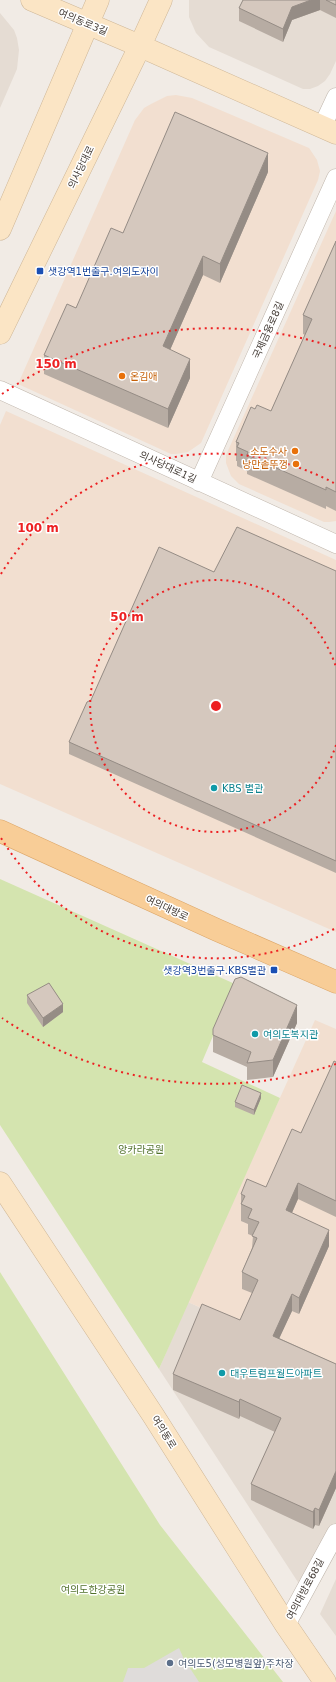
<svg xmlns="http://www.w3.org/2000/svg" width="336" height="1682" font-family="'DejaVu Sans','Noto Sans KR',sans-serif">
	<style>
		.residential { fill: #e5dcd3 }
		.commercial { fill: #f2dfd0 }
		.green { fill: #d4e4af }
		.parking { fill: #dfdcda }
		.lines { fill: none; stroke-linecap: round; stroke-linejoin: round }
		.street-casing { stroke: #bfb5ab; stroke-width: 19 }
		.secondary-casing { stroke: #cfb797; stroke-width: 23 }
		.primary-casing { stroke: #dca668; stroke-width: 23 }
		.street { stroke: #fff; stroke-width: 18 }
		.secondary { stroke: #fbe5c5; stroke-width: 22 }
		.primary { stroke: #f8cd97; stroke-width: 22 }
		.wall { fill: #b7aca3 }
		.shaded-wall { fill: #958c85 }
		.building { fill: #d5c8be; stroke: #958c85 }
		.ring { fill: none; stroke: #ed2022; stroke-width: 2; stroke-dasharray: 2 4 }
		.transit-dot { fill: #1a4fb4; stroke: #fff; stroke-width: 1.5 }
		.food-dot { fill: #e8710a; stroke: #fff; stroke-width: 1.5 }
		.culture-dot { fill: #0f9aa8; stroke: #fff; stroke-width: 1.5 }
		.service-dot { fill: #5c6f8a; stroke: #fff; stroke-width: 1.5 }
		.labels { text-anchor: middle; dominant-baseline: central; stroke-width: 3; stroke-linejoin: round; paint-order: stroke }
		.street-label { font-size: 10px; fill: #433b35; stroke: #fff }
		.transit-label { font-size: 10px; fill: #164399; stroke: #fff; text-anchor: start }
		.food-label { font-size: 10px; fill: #c56008; stroke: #fff; text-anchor: end }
		.culture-label { font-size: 10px; fill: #0d838f; stroke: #fff; text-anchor: start }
		.park-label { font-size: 10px; fill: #51712c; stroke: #fff }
		.service-label { font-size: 10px; fill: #4e5e75; stroke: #fff; text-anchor: start }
		.centre { fill: #ed2022; stroke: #fff; stroke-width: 2 }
		.ring-label { font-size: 12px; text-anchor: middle; font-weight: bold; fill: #ed2022; stroke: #fff; stroke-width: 3; stroke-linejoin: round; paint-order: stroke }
	</style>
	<rect width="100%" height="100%" fill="#f1ebe5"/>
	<!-- residential -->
	<path class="residential" d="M189,0h147v61l-6,13 -5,7 -7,5 -8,3h-7l-94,-42 -13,-14 -7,-16z
		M0,13l14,17 3,8 2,12 -2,19 -17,39z
		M188,1302l148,66v165l-29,63 -148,-227z
		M336,1579v57l-16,-22z"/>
	<!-- commercial -->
	<path class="commercial" d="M176,95l16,3 117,50 8,12 3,11 -2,9 -117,263 -13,9 -12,2h-5l-153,-70 117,-264 9,-12 7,-4 16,-8z
		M336,211v310l-7,1h-5l-85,-38 -8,-8 -5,-13v-8z
		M6,411l330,149v372l-336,-148v-359z
		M315,1020l21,9v339l-148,-66z"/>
	<!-- green -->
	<path class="green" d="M0,879l235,105 -33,78 78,36 -121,271 -159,-244z
		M0,1272l160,253 123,157h-283z"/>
	<!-- parking -->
	<path class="parking" d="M179,1648l5,11 15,23h-76l5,-14h16z"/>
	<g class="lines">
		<!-- street casing -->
		<g class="street-casing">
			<path id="street" d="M322,127l14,-30
				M0,390l336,154
				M199,482l137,-304
				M286,1625l50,-92"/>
		</g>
		<!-- secondary casing -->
		<g class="secondary-casing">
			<path id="secondary" d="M32,0l108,46 196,87
				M0,229l98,-229
				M0,333l140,-287 21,-46
				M0,1183l153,232 133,210 39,57"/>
		</g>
		<!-- primary casing -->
		<g class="primary-casing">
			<path id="primary" d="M0,831l217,99 119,52"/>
		</g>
		<!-- street -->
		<use href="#street" class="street"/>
		<!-- secondary -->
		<use href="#secondary" class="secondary"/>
		<!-- primary -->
		<use href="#primary" class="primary"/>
	</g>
	<!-- wall -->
	<path class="wall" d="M243,0h93v18l-16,-8 -28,10 -9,22 -44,-21v-13z
		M268,172l-48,111 -17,-8 -33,75 20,28 -22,50 -124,-54v-19l32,-47 47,-75z
		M336,241v270l-10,-5v3l-79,-35v-3l-10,-5v-5h-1v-19l19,-33 16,2 34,-76 -2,-1v-19z
		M336,571v302l-267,-119v-12l22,-42 123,-128z
		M27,995l36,17 -20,15 -16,-24z
		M297,1023l-24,54 -26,3v-13l-34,-15v-23z
		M336,1062v155l-38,-18 -6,14 37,33 -30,68 -7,-3 -13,27 57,26v124l-17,38 -4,-1 -2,4 -62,-29v-16l24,-52 -35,-16 -1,3 -66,-29v-16l67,-54 12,-27 -10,-4v-17l10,-24 1,-12 -5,-2v-10l-7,-3v-27l25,-7 35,-54z
		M261,1098l-7,17 -19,-8v-5z"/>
	<!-- shaded-wall -->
	<path class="shaded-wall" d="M311,0h9v10l-28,10 -9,22v-13l9,-22z
		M268,153v19l-48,111v-19z
		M203,256v19l-40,91v-20z
		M190,359v19l-22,50v-19z
		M63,1004v8l-20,15v-9z
		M297,1005v18l-24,54v-17z
		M261,1093v5l-7,17v-5z
		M298,1183v16l-12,27v-16z
		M329,1230v16l-30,68v-16z
		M292,1294v17l-19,41v-16z
		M240,1399v17l-1,3v-17z
		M336,1471v17l-17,38v-16z
		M315,1508v17l-2,4v-17z"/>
	<!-- building -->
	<path class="building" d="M243,0h68l-19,7 -9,22 -44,-21z
		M326,0h10v5z
		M175,112l93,41 -48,111 -17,-8 -40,90 27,13 -22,50 -124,-54 23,-51 9,4 35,-80 12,5z
		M336,241v251l-10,-5v3l-79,-35 1,-3 -11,-5 2,-4 -3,-1 15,-35 4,2 2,-4 14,6 41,-92 -9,-4z
		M237,527l99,44v290l-267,-119 18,-40 4,-2 68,-153 55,25z
		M241,977l56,28 -24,55 -26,3 4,-11 -38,-17v-6l22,-50z
		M49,983l14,21 -20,14 -16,-23z
		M334,1061l2,1v139l-38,-18 -12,27 43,20 -30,68 -7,-4 -19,42 63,28v107l-17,39 -4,-2 -2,4 -62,-28 30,-66 -41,-19 -1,3 -66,-28 29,-70 38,16 18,-40 -16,-8 15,-34 -5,-2 7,-14 -11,-4 4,-9 -11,-5 4,-8 -4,-2 6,-15 19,8 26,-58 9,4z
		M242,1085l19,8 -7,17 -19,-8z"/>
	<!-- distance rings -->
	<g class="ring">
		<path d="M336 745A126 126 0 1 1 336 667"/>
		<path d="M334 929A252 252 0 0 1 1 838M1 574A252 252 0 0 1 334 483"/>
		<path d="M336 1064A378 378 0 0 1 2 1018M2 394A378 378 0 0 1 336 348"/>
	</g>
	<!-- markers -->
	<g class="transit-dot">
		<rect x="36" y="267" width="8" height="8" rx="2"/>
		<rect x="270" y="966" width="8" height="8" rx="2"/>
	</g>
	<g class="food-dot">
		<circle cx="122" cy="376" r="4"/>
		<circle cx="295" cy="451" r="4"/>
		<circle cx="296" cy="464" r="4"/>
	</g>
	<g class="culture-dot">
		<circle cx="214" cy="788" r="4"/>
		<circle cx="255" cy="1034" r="4"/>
		<circle cx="222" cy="1373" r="4"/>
	</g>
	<circle class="service-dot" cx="170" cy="1663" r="4"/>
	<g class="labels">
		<!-- street labels -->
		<g class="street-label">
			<text transform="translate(83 22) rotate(23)">여의동로3길</text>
			<text transform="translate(81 167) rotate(-64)">의사당대로</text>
			<text transform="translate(268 330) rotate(-66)">국제금융로8길</text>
			<text transform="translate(168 467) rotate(25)">의사당대로1길</text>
			<text transform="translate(167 908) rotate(25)">여의대방로</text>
			<text transform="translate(164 1432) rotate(58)">여의동로</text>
			<text transform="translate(305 1589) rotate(-62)">여의대방로68길</text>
		</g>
		<!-- transit labels -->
		<g class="transit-label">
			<text x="48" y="271">샛강역1번출구.여의도자이</text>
			<text x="266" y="970" text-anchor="end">샛강역3번출구.KBS별관</text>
		</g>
		<!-- food labels -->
		<g class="food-label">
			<text x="130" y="376" text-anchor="start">온김애</text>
			<text x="287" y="451">소도수사</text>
			<text x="288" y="464">낭만솥뚜껑</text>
		</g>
		<!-- culture labels -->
		<g class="culture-label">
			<text x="222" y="788">KBS 별관</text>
			<text x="263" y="1034">여의도복지관</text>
			<text x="230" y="1373">대우트럼프월드아파트</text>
		</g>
		<!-- park labels -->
		<g class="park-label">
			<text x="141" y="1149">앙카라공원</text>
			<text x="93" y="1589">여의도한강공원</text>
		</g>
		<!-- service labels -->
		<g class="service-label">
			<text x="178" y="1663">여의도5(성모병원앞)주차장</text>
		</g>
	</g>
	<circle cx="216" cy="706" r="6" class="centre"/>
	<g class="ring-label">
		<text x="56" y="368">150 m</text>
		<text x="38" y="532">100 m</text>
		<text x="127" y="621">50 m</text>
	</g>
</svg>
